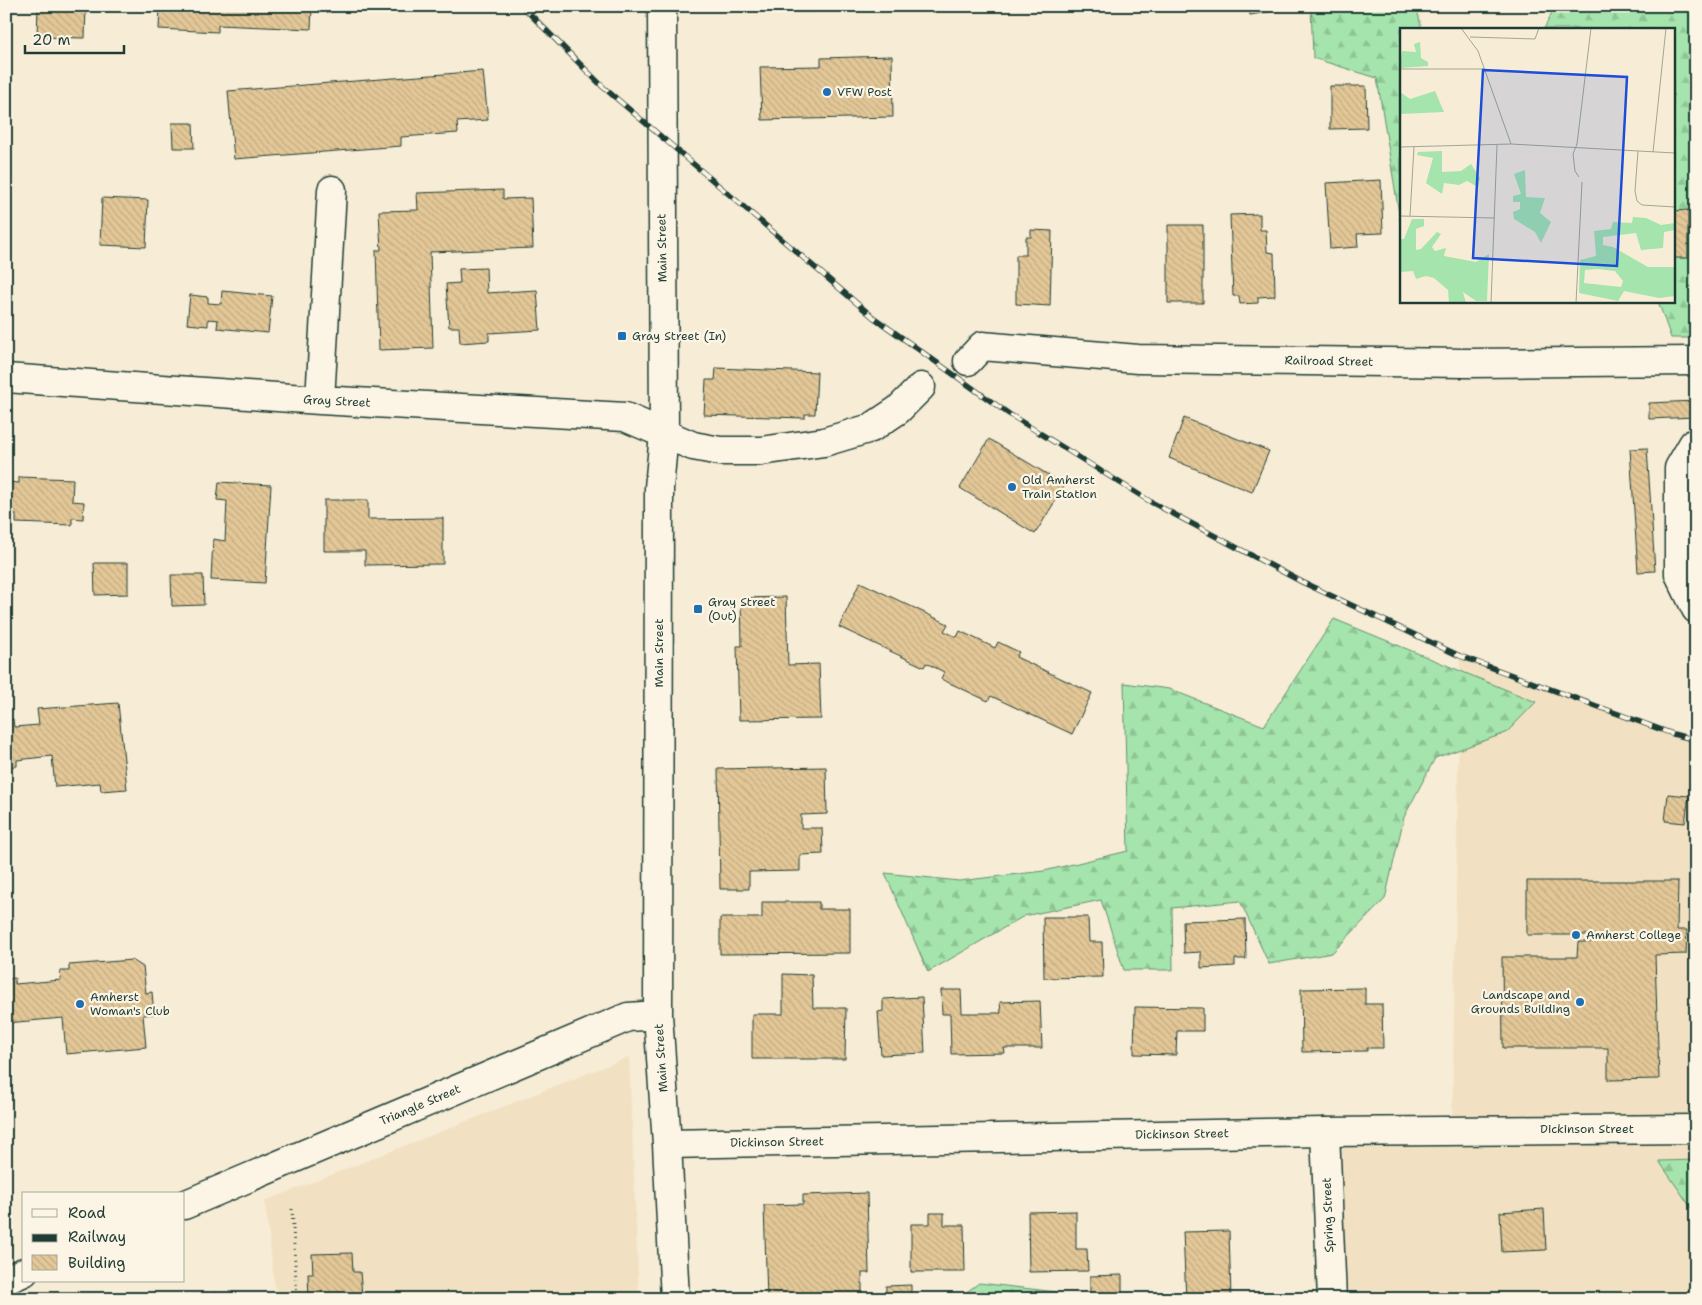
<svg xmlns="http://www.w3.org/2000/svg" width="1702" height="1305" font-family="'Shantell Sans',sans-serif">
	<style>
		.built { fill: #f1e1c2 }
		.forest { fill: url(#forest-firs); stroke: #629070 }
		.building { fill: url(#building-back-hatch); stroke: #1f3d34 }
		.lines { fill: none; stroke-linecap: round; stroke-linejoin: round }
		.minor-casing { stroke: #1f3d34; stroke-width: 31 }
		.major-casing { stroke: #1f3d34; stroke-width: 31 }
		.path { stroke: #1f3d34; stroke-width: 3; stroke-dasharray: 1 4; stroke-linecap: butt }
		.minor { stroke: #fcf5e5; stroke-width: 28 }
		.major { stroke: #fcf5e5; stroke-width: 28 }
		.rail-casing { stroke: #1f3d34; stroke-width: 5.5 }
		.rail { stroke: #fcf5e5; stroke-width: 4; stroke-dasharray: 11; stroke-linecap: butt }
		.poi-dot { fill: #1f6fb2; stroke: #fcf5e5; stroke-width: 2 }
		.labels { text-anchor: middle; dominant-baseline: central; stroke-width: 4.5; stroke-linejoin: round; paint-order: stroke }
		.poi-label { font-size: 12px; fill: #1f3d34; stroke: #fcf5e5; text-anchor: start }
		.street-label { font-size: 12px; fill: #1f3d34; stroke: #fcf5e5 }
		.inset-road { fill: none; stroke: #a1a695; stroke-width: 1 }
		.view { fill: #1d4ed8; fill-opacity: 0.15; stroke: #1d4ed8; stroke-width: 2.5 }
		.inset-edge { fill: none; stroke: #1f3d34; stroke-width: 2.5 }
	</style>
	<defs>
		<pattern id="forest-firs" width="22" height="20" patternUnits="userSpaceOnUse" patternTransform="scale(1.25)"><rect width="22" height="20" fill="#a5e4ac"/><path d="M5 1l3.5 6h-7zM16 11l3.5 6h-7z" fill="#8ec495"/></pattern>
		<pattern id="building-back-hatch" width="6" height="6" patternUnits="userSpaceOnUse" patternTransform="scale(1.25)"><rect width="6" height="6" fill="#e3c797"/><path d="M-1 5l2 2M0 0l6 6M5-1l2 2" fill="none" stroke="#c2ac83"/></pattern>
	</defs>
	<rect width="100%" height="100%" fill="#f7ecd5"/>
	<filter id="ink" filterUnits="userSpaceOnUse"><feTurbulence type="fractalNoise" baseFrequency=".02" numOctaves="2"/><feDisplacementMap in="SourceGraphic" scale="10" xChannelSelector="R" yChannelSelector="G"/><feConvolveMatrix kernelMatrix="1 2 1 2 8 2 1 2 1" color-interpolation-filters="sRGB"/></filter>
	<g filter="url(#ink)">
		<!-- built -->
		<path class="built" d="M1460,656l213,78 23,6v559h-364l-7,-167 127,-2z
			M629,1057l10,242h-363l-11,-98z"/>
		<!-- forest -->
		<path class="forest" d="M1311,6h105l6,23h-21v197l-24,-148 -64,-20z
			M1555,6h141v332h-25l-13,-37h15v-272h-129z
			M1334,619l202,83 -30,31 -71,25 -31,59 -19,82 -53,54 -63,11 -29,-63 -68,7 1,62h-49l-23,-70 -77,16 -96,56 -43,-99 74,8 85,-10 84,-20 -4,-168 45,6 95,37z
			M1696,1160v55l-37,-54z
			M979,1283l78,9 -3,7h-97z"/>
		<!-- building -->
		<path class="building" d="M38,6h48l-1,32 -48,-1z
			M160,6h152l-1,23 -93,-4v7l-59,-3z
			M760,6h52v6l-52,-1z
			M1248,6h48l1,1 -47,8z
			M892,56l1,61 -131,3 -2,-53 61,-1v-8z
			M483,71l5,49 -31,2 1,11 -57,4v9l-167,13 -6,-68z
			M1330,86h36l1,42 -37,1z
			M172,123h21l1,25h-21z
			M1381,180l2,53 -26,1 1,13 -28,2 -4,-66z
			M503,190v9l28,-1 2,50 -103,4 3,96 -54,2 -3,-100h5l-2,-39 39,-1 -1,-17z
			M102,198l46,2 -2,47 -46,-2z
			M1688,210v48h-15v-47z
			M1260,214v16h6l1,22 7,1 1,43 -17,1v6l-18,1 -1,-8h-6l-3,-81z
			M1168,225h35v78h-35z
			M1031,230l21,1 -2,75 -34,-2v-49h10v-18h5z
			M486,268l1,25 50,-3 3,40 -51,3v8l-29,2 -1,-16h-10l-3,-43 14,-1 -1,-14z
			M222,291l50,5 -4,37 -51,-5 1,-8 -10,-1v7l-21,-2 3,-29 18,2v6l13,1z
			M716,368l101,4 -2,42h-10v4l-101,-3 2,-35h9z
			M1696,401v16l-47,2v-16z
			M1184,418l85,33 -17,41 -83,-34z
			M989,439l76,46 -30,49 -75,-46z
			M1647,448l8,123 -17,1 -8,-123z
			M19,477l54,2 -1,22 12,1 -1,17 -11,-1v7l-56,-2v-9h-10v-32l13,1z
			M219,482l52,3 -6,98 -54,-3 2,-41 12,2 2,-40 -10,-1z
			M324,500h44v19l75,-1v46l-78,1v-14h-41z
			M94,563h34v31l-33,1z
			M171,575h32l1,30 -32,1z
			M860,582l88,42 -4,7 13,6 3,-6 35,17 3,-6 21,10 -3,5 76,36 -20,41 -81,-38 -3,5 -47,-22 3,-7 -18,-9 -2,4 -85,-40z
			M786,597l2,68 31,-1 2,55 -82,1 -2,-74h5l-1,-48z
			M118,703l9,86 -26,2 -1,-8 -45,4 -3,-31 -35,4v6l-11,1v-47l7,-1 1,8 25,-2 -2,-16z
			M826,767l1,47 -26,1v13h21l1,26 -23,1v16l-51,1v17h-29l-2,-120z
			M1668,794l21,2 -4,27 -20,-2z
			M1527,881h151l-1,49h10l-1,24 -31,1 4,124 -51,1v-32h-105l-1,-91h75l1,-15h17v-7h-68z
			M762,902h57v7h31v44l-130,1v-36h42z
			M1043,917h45l1,25h13l1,35 -59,1z
			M1245,919l1,40h-11v7l-34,2v-16l-17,1 -1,-32z
			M132,960l11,7 3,26 6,-1 2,22 -11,1 3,32 -80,7 -3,-36 -57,5v-44l9,-1v6l46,-4 -1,-9h9v-6z
			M783,974l29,1 1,33h33l-1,51h-93v-45h31z
			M1365,988v16h17l1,44h-16v3l-65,1 -1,-63z
			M941,990h20l1,23h39l-1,-11 40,-1 2,47h-38l1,5 -54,1 -1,-40h-8z
			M922,997l3,56 -44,2 -3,-43 5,-1v-12z
			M1135,1007l68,1v23h-26l-1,24 -42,-1z
			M867,1193l2,80h-7v26h-95l-3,-94 39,-1v-9z
			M1544,1209l2,41 -44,2 -2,-40z
			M1076,1211v38h11l1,22 -59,1 -1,-60z
			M930,1213h14v12h20l1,47h-54v-48h19z
			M1229,1231l2,68h-45l-3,-67z
			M352,1253l1,19h7l2,24h-10v3h-43l-1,-25h5l-1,-20z
			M1122,1275v24h-32v-23z
			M911,1285v10h3v4h-28v-13z
			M217,1293v6h-31l-1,-3z"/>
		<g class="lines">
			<!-- minor casing -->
			<g class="minor-casing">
				<path id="minor" d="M968,361l14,-15 156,13 328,4 230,-2
					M6,378l314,22 305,17 68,29 27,5h41l63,-9 47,-14 27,-18 23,-23
					M320,400l12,-210
					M1696,444h-3l-14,24v106l17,35
					M1325,1132l7,167"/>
			</g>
			<!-- major casing -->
			<g class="major-casing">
				<path id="major" d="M662,6l2,428 -5,54 -1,527 9,129 8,155
					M667,1144l658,-12 371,-3
					M184,1205l444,-188 30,-2
					M6,1280l18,-8"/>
			</g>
			<!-- path -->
			<path class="path" d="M292,1209l5,90"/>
			<!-- minor -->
			<use href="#minor" class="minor"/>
			<!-- major -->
			<use href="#major" class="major"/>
			<!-- rail casing -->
			<g class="rail-casing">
				<path id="rail" d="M522,6l81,81 270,230 136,97 142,88 151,80 158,74 213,78 23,6"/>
			</g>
			<!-- rail -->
			<use href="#rail" class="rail"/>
		</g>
	</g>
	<!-- markers -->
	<g class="poi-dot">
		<circle cx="827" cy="92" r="5"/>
		<rect x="617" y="331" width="10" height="10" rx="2.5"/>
		<circle cx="1012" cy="487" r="5"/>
		<rect x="693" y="604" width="10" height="10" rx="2.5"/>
		<circle cx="1576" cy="935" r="5"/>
		<circle cx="1580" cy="1002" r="5"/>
		<circle cx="80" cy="1004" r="5"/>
	</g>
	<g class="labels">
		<!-- poi labels -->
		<g class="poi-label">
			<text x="837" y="92">VFW Post</text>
			<text x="632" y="336">Gray Street (In)</text>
			<text x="1022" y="480">Old Amherst<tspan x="1022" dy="14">Train Station</tspan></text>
			<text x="708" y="602">Gray Street<tspan x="708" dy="14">(Out)</tspan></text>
			<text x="1586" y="935">Amherst College</text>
			<text x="1570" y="995" text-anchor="end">Landscape and<tspan x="1570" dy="14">Grounds Building</tspan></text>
			<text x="90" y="997">Amherst<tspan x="90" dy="14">Woman's Club</tspan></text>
		</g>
		<!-- street labels -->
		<g class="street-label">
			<text transform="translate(662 248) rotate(-91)">Main Street</text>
			<text transform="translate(1329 361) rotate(1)">Railroad Street</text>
			<text transform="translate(337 401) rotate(3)">Gray Street</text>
			<text transform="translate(659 653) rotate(-90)">Main Street</text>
			<text transform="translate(661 1058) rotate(-94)">Main Street</text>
			<text transform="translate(420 1105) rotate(-23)">Triangle Street</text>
			<text x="1587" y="1129">Dickinson Street</text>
			<text transform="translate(1182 1134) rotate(-1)">Dickinson Street</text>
			<text transform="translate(777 1142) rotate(-1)">Dickinson Street</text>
			<text transform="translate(1328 1215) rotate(-92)">Spring Street</text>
		</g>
	</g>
	<!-- overview -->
	<g transform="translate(1400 28)">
		<rect width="275" height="275" fill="#f7ecd5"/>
		<path d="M20,14l1,16 7,4v4l-28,2 2,-17 14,1 -2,-8zM35,63l9,21 -44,2v-22l10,7zM42,123v21l19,-1 10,-7 9,14 -2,9 -11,-6 -8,4 -15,-2 -2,11 -16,-11 7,-25 -16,-3 1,-3zM125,142l1,27 19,1 -5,15 11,9 -10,21 -6,-11 -21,-13 -1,-7 7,-3v-7h-7v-6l8,-2 -7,-20zM233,189l13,1 15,7 14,-2v7l-11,2 -1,16 -22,2 -5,-17 -33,4v8l10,2 35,20h27v29l-16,2 -35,-7 -6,10 -39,-8 1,-33 16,-4 -2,-25 17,-2 2,-7 19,1zM198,241l17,2 8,10 -2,6 -37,-4 1,-13zM12,191h12v7l-8,3v21l5,-1 16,-17 4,2 -9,13 3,4 11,-3 -2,8 32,6 13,-8 -2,47h-11l-13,-9 3,11h-17l-1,-13 -14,-12 -8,-2 -10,3 -3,-8 -13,1v-33h4z" fill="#a5e4ac" fill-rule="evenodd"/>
		<path class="inset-road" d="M61,0l17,23 33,93M70,9l65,2 4,-11M0,41h85M0,119l111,-3 164,9M238,123l-3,40 2,10 5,4 33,2M253,124l13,-124M179,149l-4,-6 -2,-17 4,-10 14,-116M0,188l94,2M10,188l4,-69M91,275l6,-158M176,275l6,-121"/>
		<path class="view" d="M83,42l144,7 -10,189 -144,-8z"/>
		<rect width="275" height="275" class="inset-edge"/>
	</g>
	<!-- margin -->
	<rect width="1702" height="1305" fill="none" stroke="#fcf5e5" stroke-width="25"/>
	<rect x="12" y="12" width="1677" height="1280" fill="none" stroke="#1f3d34" stroke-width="2" filter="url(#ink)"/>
	<!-- legend -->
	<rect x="22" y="1192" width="162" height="90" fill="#fcf5e5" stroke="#a4ab9e"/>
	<rect x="32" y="1209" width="25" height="8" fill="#fcf5e5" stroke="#a4ab9e"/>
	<text x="68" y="1218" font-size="15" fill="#1f3d34">Road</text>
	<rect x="32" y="1234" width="25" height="8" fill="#1f3d34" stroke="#a4ab9e"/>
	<text x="68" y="1242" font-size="15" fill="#1f3d34">Railway</text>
	<rect x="32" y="1255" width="25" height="15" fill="url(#building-back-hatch)" stroke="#a4ab9e"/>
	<text x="68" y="1268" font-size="15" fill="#1f3d34">Building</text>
	<!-- scale -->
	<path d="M25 45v8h99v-8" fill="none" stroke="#1f3d34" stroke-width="2.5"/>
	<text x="32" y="45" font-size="15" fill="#1f3d34" stroke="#fcf5e5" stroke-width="4" paint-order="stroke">20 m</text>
</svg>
